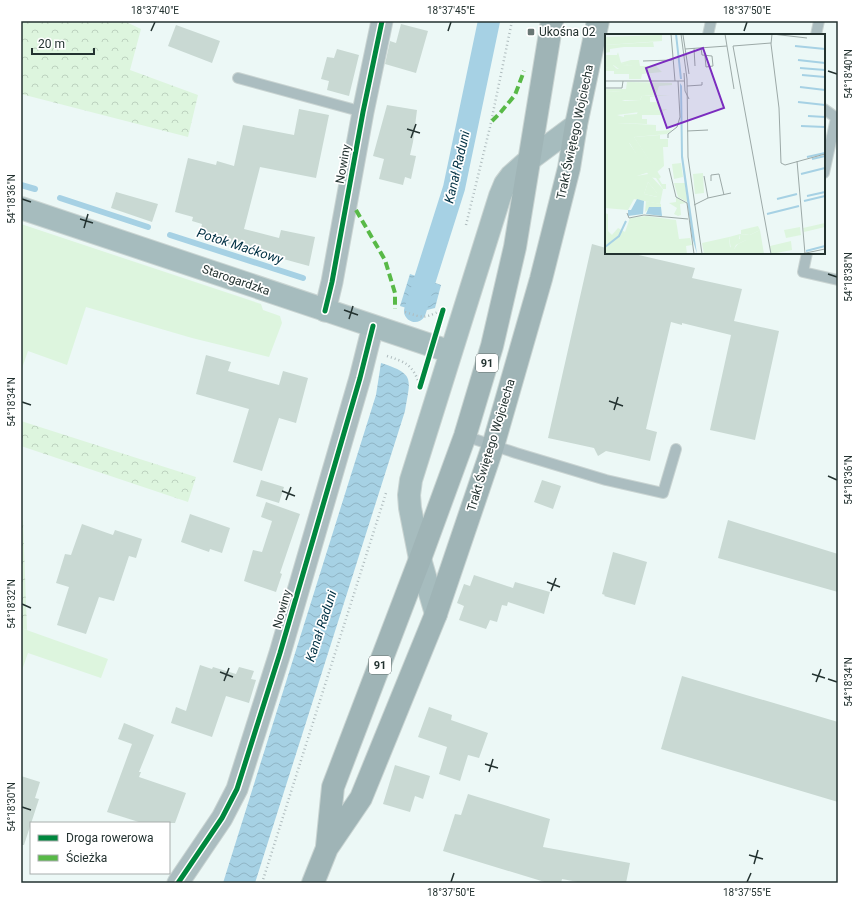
<svg xmlns="http://www.w3.org/2000/svg" width="859" height="904" font-family="Roboto,sans-serif">
	<style>
		.grass { fill: #ddf5de }
		.forest { fill: url(#forest-crowns) }
		.water { fill: url(#water-waves) }
		.lines { fill: none; stroke-linecap: round; stroke-linejoin: round }
		.stream { stroke: #a6d1e4; stroke-width: 6 }
		.canal { stroke: #a6d1e4; stroke-width: 22 }
		.building { fill: #c9d9d3 }
		.lane-casing { stroke: #c9d4d2; stroke-width: 12 }
		.street-casing { stroke: #c9d4d2; stroke-width: 23 }
		.secondary-casing { stroke: #c9d4d2; stroke-width: 24 }
		.primary-casing { stroke: #c9d4d2; stroke-width: 24 }
		.path { stroke: #afbcbe; stroke-width: 2.5; stroke-dasharray: 1 3; stroke-linecap: butt }
		.lane { stroke: #abbdc0; stroke-width: 10 }
		.street { stroke: #abbdc0; stroke-width: 21 }
		.secondary { stroke: #a6bcbe; stroke-width: 22 }
		.primary { stroke: #9fb4b6; stroke-width: 22 }
		.quiet { stroke: #58b947; stroke-width: 4; stroke-dasharray: 8 4; stroke-linecap: butt }
		.cycleway-casing { stroke: #fff; stroke-width: 8 }
		.cycleway { stroke: #00873e; stroke-width: 5 }
		.ticks { fill: none; stroke: #233230; stroke-width: 1.5 }
		.poi-dot { fill: #697775; stroke: #fff; stroke-width: 1.5 }
		.labels { text-anchor: middle; dominant-baseline: central; stroke-width: 3.5; stroke-linejoin: round; paint-order: stroke }
		.shield { fill: #fff; stroke: #65706e; stroke-width: 1 }
		.shield-label { font-size: 11px; font-weight: bold; fill: #233230 }
		.poi-label { font-size: 12px; fill: #233230; stroke: #fff; text-anchor: start }
		.street-label { font-size: 12px; fill: #233230; stroke: #fff }
		.water-label { font-size: 13px; font-style: italic; fill: #003144; stroke: #fff }
		.inset-river { fill: none; stroke: #a6d1e4; stroke-width: 2 }
		.inset-road { fill: none; stroke: #9ca9a7; stroke-width: 1 }
		.view { fill: #7b2cbf; fill-opacity: 0.15; stroke: #7b2cbf; stroke-width: 2 }
		.inset-edge { fill: none; stroke: #233230; stroke-width: 2 }
		.neatline { fill: none; stroke: #233230; stroke-width: 1.5 }
		.ticks-label { font-size: 10px; text-anchor: middle; fill: #233230 }
	</style>
	<defs>
		<pattern id="forest-crowns" width="20" height="18" patternUnits="userSpaceOnUse"><rect width="20" height="18" fill="#ddf5de"/><path d="M2 6a3 3 0 1 1 6 0M12 15a3 3 0 1 1 6 0" fill="none" stroke="#bdd2bf"/></pattern>
		<pattern id="water-waves" width="16" height="10" patternUnits="userSpaceOnUse"><rect width="16" height="10" fill="#a6d1e4"/><path d="M0 5q4-4 8 0t8 0" fill="none" stroke="#8fb4c4"/></pattern>
	</defs>
	<rect width="100%" height="100%" fill="#ecf8f6"/>
	<!-- grass -->
	<path class="grass" d="M21,224l240,80 2,6 17,6 2,7 -13,34 -77,-19 -106,-31 -19,58 -39,-14 -7,20z
		M21,628l87,31 -7,19 -73,-25 -7,20z"/>
	<!-- forest -->
	<path class="forest" d="M21,21h103l17,8 -11,41 68,25 -10,42 -167,-43z
		M21,421l175,56 -8,25 -167,-56z
		M21,520h2l4,110 -6,-2z"/>
	<!-- water -->
	<path class="water" d="M410,274l31,11 -6,23 -16,4 -19,-6z
		M381,363c35,11 29,16 24,48l-150,472h-32l153,-488z"/>
	<g class="lines">
		<!-- stream -->
		<path class="stream" d="M21,185l14,4
			M60,198l88,29
			M170,235l133,43"/>
		<!-- canal -->
		<path class="canal" d="M415,311l39,-123 35,-167"/>
	</g>
	<!-- building -->
	<path class="building" d="M401,24l27,7 -12,42 -31,-9 5,-23 6,2z
		M176,25l44,16 -8,22 -44,-17z
		M337,49l22,6 -10,41 -22,-6 2,-9 -8,-2 6,-22 7,1z
		M387,105l30,5 -4,32 -3,13 6,1 -5,23 -6,-2 -2,8 -24,-6 5,-20 -11,-3z
		M299,109l30,6 -13,63 -56,-11 -16,62 35,9 2,-8 34,7 -6,29 -110,-30 3,-12 -10,-3 1,-4 -18,-5 13,-54 28,7 1,-4 17,5 9,-41 51,10z
		M116,192l42,12 -6,18 -41,-14z
		M592,244l14,4v5h24l65,15 -3,10 50,11 -8,32 45,10 -24,109 -45,-10 21,-95 -49,-12v2l-11,-3 -25,107 11,3 -7,29 -44,-10 -8,5 -4,-8 -46,-10z
		M206,355l25,7 -3,9 51,14 4,-14 25,7 -12,45 -17,-5 -17,53 -29,-9 16,-53 -53,-15z
		M261,480l23,7 -5,16 -23,-7z
		M542,480l19,6 -8,23 -19,-7z
		M266,502l34,12 -20,59 2,1 -6,18 -32,-11 9,-31 9,2 10,-31 -11,-4z
		M190,514l40,14 -8,25 -12,-4 -1,3 -28,-10z
		M728,520l110,34v38l-120,-34z
		M82,524l31,11 2,-5 27,9 -6,19 -7,-2 -15,45 -15,-4 -13,37 -29,-9 12,-38 -13,-4 9,-29 6,1z
		M613,552l34,10 -12,43 -31,-9 1,-1 -3,-1z
		M474,575l39,13 2,-6 35,10 -6,22 -36,-12 -1,4 -5,-1 -5,17 -7,-2 -4,9 -27,-9 5,-14 -7,-3 7,-19 6,2z
		M200,665l12,4 1,-2 23,7 3,-7 15,4 -3,8 5,1 -7,23 -23,-7 -14,41 -41,-14 5,-16 10,4z
		M682,676l156,46v80l-177,-53z
		M429,707l23,8 -1,5 37,13 -9,25 -11,-3 -8,26 -21,-7 8,-27 -29,-10z
		M124,723l30,12 -15,37h2l-2,5 47,16 -11,30h-33l-35,-11 25,-68 -14,-5z
		M395,765l35,11 -7,23 -8,-3 -5,16 -27,-8z
		M21,776l19,6 -5,16 4,1 -15,46h-3z
		M468,794l82,25 -7,28 87,16 -4,20h-43l-21,-4 -1,4h-13l-105,-32 12,-37 6,1z"/>
	<g class="lines">
		<!-- lane casing -->
		<g class="lane-casing">
			<path id="lane" d="M708,35l3,-14
				M816,35l3,-14
				M238,78l125,34
				M824,109l14,10
				M824,173l12,-55
				M807,253l-4,19 35,8
				M465,436l51,17 90,27 57,13 13,-44"/>
		</g>
		<!-- street casing -->
		<g class="street-casing">
			<path id="street" d="M325,311l7,-29 31,-170 19,-91
				M178,883l44,-65 15,-29 43,-136 80,-275 13,-52"/>
		</g>
		<!-- secondary casing -->
		<g class="secondary-casing">
			<path id="secondary" d="M21,208l430,144
				M436,614l-16,-55 -10,-51 -1,-13 2,-15 89,-284 5,-12 6,-8 18,-16 47,-35"/>
		</g>
		<!-- primary casing -->
		<g class="primary-casing">
			<path id="primary" d="M327,846l6,-59 87,-228 45,-123 27,-90 23,-99 37,-226
				M313,883l14,-35 34,-50 75,-184 57,-168 48,-167 28,-111 7,-43 22,-104"/>
		</g>
		<!-- path -->
		<path class="path" d="M466,225l24,-98 22,-106
			M405,312c19,6 18,7 37,-2
			M387,356c18,6 25,8 32,27
			M262,883l124,-390"/>
		<!-- lane -->
		<use href="#lane" class="lane"/>
		<!-- street -->
		<use href="#street" class="street"/>
		<!-- secondary -->
		<use href="#secondary" class="secondary"/>
		<!-- primary -->
		<use href="#primary" class="primary"/>
		<!-- quiet -->
		<path class="quiet" d="M492,121l8,-8 15,-18 9,-24
			M356,210l29,50 10,33v16"/>
		<!-- cycleway casing -->
		<g class="cycleway-casing">
			<path id="cycleway" d="M325,311l7,-29 31,-170 19,-91
				M420,387l23,-77
				M178,883l44,-65 15,-29 43,-136 80,-275 13,-52"/>
		</g>
		<!-- cycleway -->
		<use href="#cycleway" class="cycleway"/>
	</g>
	<!-- ticks -->
	<path class="ticks" d="M151,31l4,-9M448,31l3,-9M744,31l3,-9M828,71l9,3M407,129l13,4M411,138l5,-14M22,199l9,3M80,219l13,4M84,228l4,-14M828,274l9,3M344,310l14,5M349,319l4,-13M609,401l14,5M22,402l9,3M614,410l4,-13M828,476l9,4M282,491l13,5M286,500l5,-13M547,582l13,5M551,591l5,-13M22,604l9,4M220,672l13,5M812,674l13,4M828,679l9,3M224,681l5,-13M816,682l5,-13M485,764l13,4M489,772l4,-13M22,807l9,3M749,855l14,4M754,864l4,-14M451,882l3,-9M747,882l4,-9"/>
	<!-- markers -->
	<rect class="poi-dot" x="527" y="28" width="8" height="8" rx="2"/>
	<g class="labels">
		<!-- shield labels -->
		<g class="shield">
			<rect x="476" y="354" width="22" height="18" rx="3"/>
			<rect x="369" y="656" width="22" height="18" rx="3"/>
		</g>
		<g class="shield-label">
			<text x="487" y="363">91</text>
			<text x="380" y="665">91</text>
		</g>
		<!-- poi labels -->
		<g class="poi-label">
			<text x="539" y="32">Ukośna 02</text>
		</g>
		<!-- street labels -->
		<g class="street-label">
			<text transform="translate(575 132) rotate(-78)">Trakt Świętego Wojciecha</text>
			<text transform="translate(343 164) rotate(-80)">Nowiny</text>
			<text transform="translate(236 280) rotate(19)">Starogardzka</text>
			<text transform="translate(491 445) rotate(-73)">Trakt Świętego Wojciecha</text>
			<text transform="translate(282 609) rotate(-74)">Nowiny</text>
		</g>
		<!-- water labels -->
		<g class="water-label">
			<text transform="translate(457 167) rotate(-77)">Kanał Raduni</text>
			<text transform="translate(240 246) rotate(18)">Potok Maćkowy</text>
			<text transform="translate(321 626) rotate(-72)">Kanał Raduni</text>
		</g>
	</g>
	<!-- overview -->
	<g transform="translate(605 34)">
		<rect width="220" height="220" fill="#ecf8f6"/>
		<path d="M48,8l1,5h-30l-14,2v3l-5,1v-8zM13,18l3,11 13,3 -21,-1 5,5 -13,-3v-12h12zM22,48l45,1v2l-13,1 -3,9 -14,1 -2,4h-25l-10,-5 14,1 3,-5 -17,1v-3h21zM63,75l-5,2v4h-21v4h5v5l-30,-1v-8l7,2v-2l13,-1 1,-3zM55,101v4h8v8h-5l1,19 -7,6 -23,-35zM24,108l4,1 14,16 15,25h4v5h-3l-7,-11 -19,-2 11,-2zM76,129l2,14 -9,2 -2,-15zM43,148l9,11 1,4 -14,-3zM69,149h11l5,38 -3,-19 -9,-5zM71,163l10,6 -6,1 1,11 -3,1 -4,-2 3,-6 -8,-5 7,-1zM220,189v4l-21,5 -1,-4zM153,192l2,4 -10,5 -9,-1v-4zM195,193l1,8 -15,3 -2,-8zM135,200l-1,5 7,1 -10,5 -2,4h-3l-2,-12zM186,207l1,9 -21,4 -1,-8z" fill="#ddf5de"/>
		<path d="M26,26h8l1,6h16l6,6 -20,2 -1,5h-12v-5h-15v-3h-9v-4l14,2 -7,-5 21,2 -13,-3zM17,57l2,2 -1,5 -18,-3v-3zM0,61l20,6 15,-1 2,-4 28,-1 -20,2v5h9l3,7 -45,6v8l39,2v6l16,-1 -5,4 -33,3 27,40 -2,2 -23,-32 -7,-4 20,29 -12,4 13,-1 13,14 -3,15 -26,-5 -6,11 -23,-2zM43,148l9,11v4l-13,-3zM98,139l1,20 -9,1 -2,-20zM0,179l3,1v17l4,4 6,-7 7,4 5,-14 16,-2 30,4 3,19 11,-1 2,7 -6,1 1,8h-82zM155,196l4,24h-60l-2,-11 27,-6 1,10 4,2 4,-5 8,-4h-6v-6l10,1z" fill="#ddf5de" fill-rule="evenodd"/>
		<path d="M41,167l15,3v3l-11,1 -5,4z" fill="#ddf5de"/>
		<path d="M57,1v6l-57,4v-8z" fill="#ddf5de"/>
		<path d="M75,49l2,3 1,70 14,98 -5,-17 -11,-80zM32,165l7,2 -1,13 -15,2v-6h3zM44,173h12l1,9 -16,-2z" fill="#a6d1e4"/>
		<path class="inset-river" d="M71,0l5,45M190,12l30,3M193,26l27,3M195,34l25,2M197,41l23,2M195,53l25,3M193,68l27,3M203,82l17,1M196,92l24,1M202,123l18,-4M207,125l13,-3M196,140l24,-6M202,162l18,-4M172,165l20,-5M199,167l21,-5M162,180l32,-8M0,213l14,-11 7,-15M201,217l19,-5"/>
		<path class="inset-road" d="M66,0l4,47M76,0l6,45 1,78 14,97M120,0l9,55M167,0l-1,10 8,64 2,55 4,2 40,-11M167,0l35,4M78,1l6,39M166,9l-38,3 38,208M89,14l1,18M96,14l1,7 10,1 1,10 -7,1 -1,-11M80,15l42,-3M38,27l29,-1M79,39l1,18 4,8M0,47h79M82,52l15,-1v-3M0,54h17l1,-7M82,97l21,-1M63,104v-4l9,-7 3,-10 -2,-36M192,127l8,93M64,134l7,29 11,6 7,51M106,147v-6l8,-1 5,21M103,164l23,-5M89,171l14,-7 -4,-22M22,179l2,5 15,-3 44,4M196,220l24,-5"/>
		<path class="view" d="M98,14l21,60 -57,20 -21,-60z"/>
		<rect width="220" height="220" class="inset-edge"/>
	</g>
	<!-- border -->
	<rect width="859" height="904" fill="none" stroke="#ffffff" stroke-width="44"/>
	<!-- legend -->
	<rect x="30" y="822" width="140" height="52" fill="#ffffff" stroke="#a7adac"/>
	<rect x="38" y="835" width="20" height="6" fill="#00873e" stroke="#a7adac"/>
	<text x="66" y="842" font-size="12" fill="#233230">Droga rowerowa</text>
	<rect x="38" y="855" width="20" height="6" fill="#58b947" stroke="#a7adac"/>
	<text x="66" y="862" font-size="12" fill="#233230">Ścieżka</text>
	<!-- scale -->
	<path d="M32 48v6h62v-6" fill="none" stroke="#233230" stroke-width="2"/>
	<text x="38" y="48" font-size="12" fill="#233230" stroke="#ffffff" stroke-width="3" paint-order="stroke">20 m</text>
	<rect x="22" y="22" width="815" height="860" class="neatline"/>
	<g class="ticks-label">
		<text x="155" y="14">18°37'40"E</text>
		<text x="451" y="14">18°37'45"E</text>
		<text x="747" y="14">18°37'50"E</text>
		<text transform="translate(848 74) rotate(-90)" y="4">54°18'40"N</text>
		<text transform="translate(11 199) rotate(-90)" y="4">54°18'36"N</text>
		<text transform="translate(848 277) rotate(-90)" y="4">54°18'38"N</text>
		<text transform="translate(11 402) rotate(-90)" y="4">54°18'34"N</text>
		<text transform="translate(848 480) rotate(-90)" y="4">54°18'36"N</text>
		<text transform="translate(11 604) rotate(-90)" y="4">54°18'32"N</text>
		<text transform="translate(848 682) rotate(-90)" y="4">54°18'34"N</text>
		<text transform="translate(11 807) rotate(-90)" y="4">54°18'30"N</text>
		<text x="451" y="896">18°37'50"E</text>
		<text x="747" y="896">18°37'55"E</text>
	</g>
</svg>
